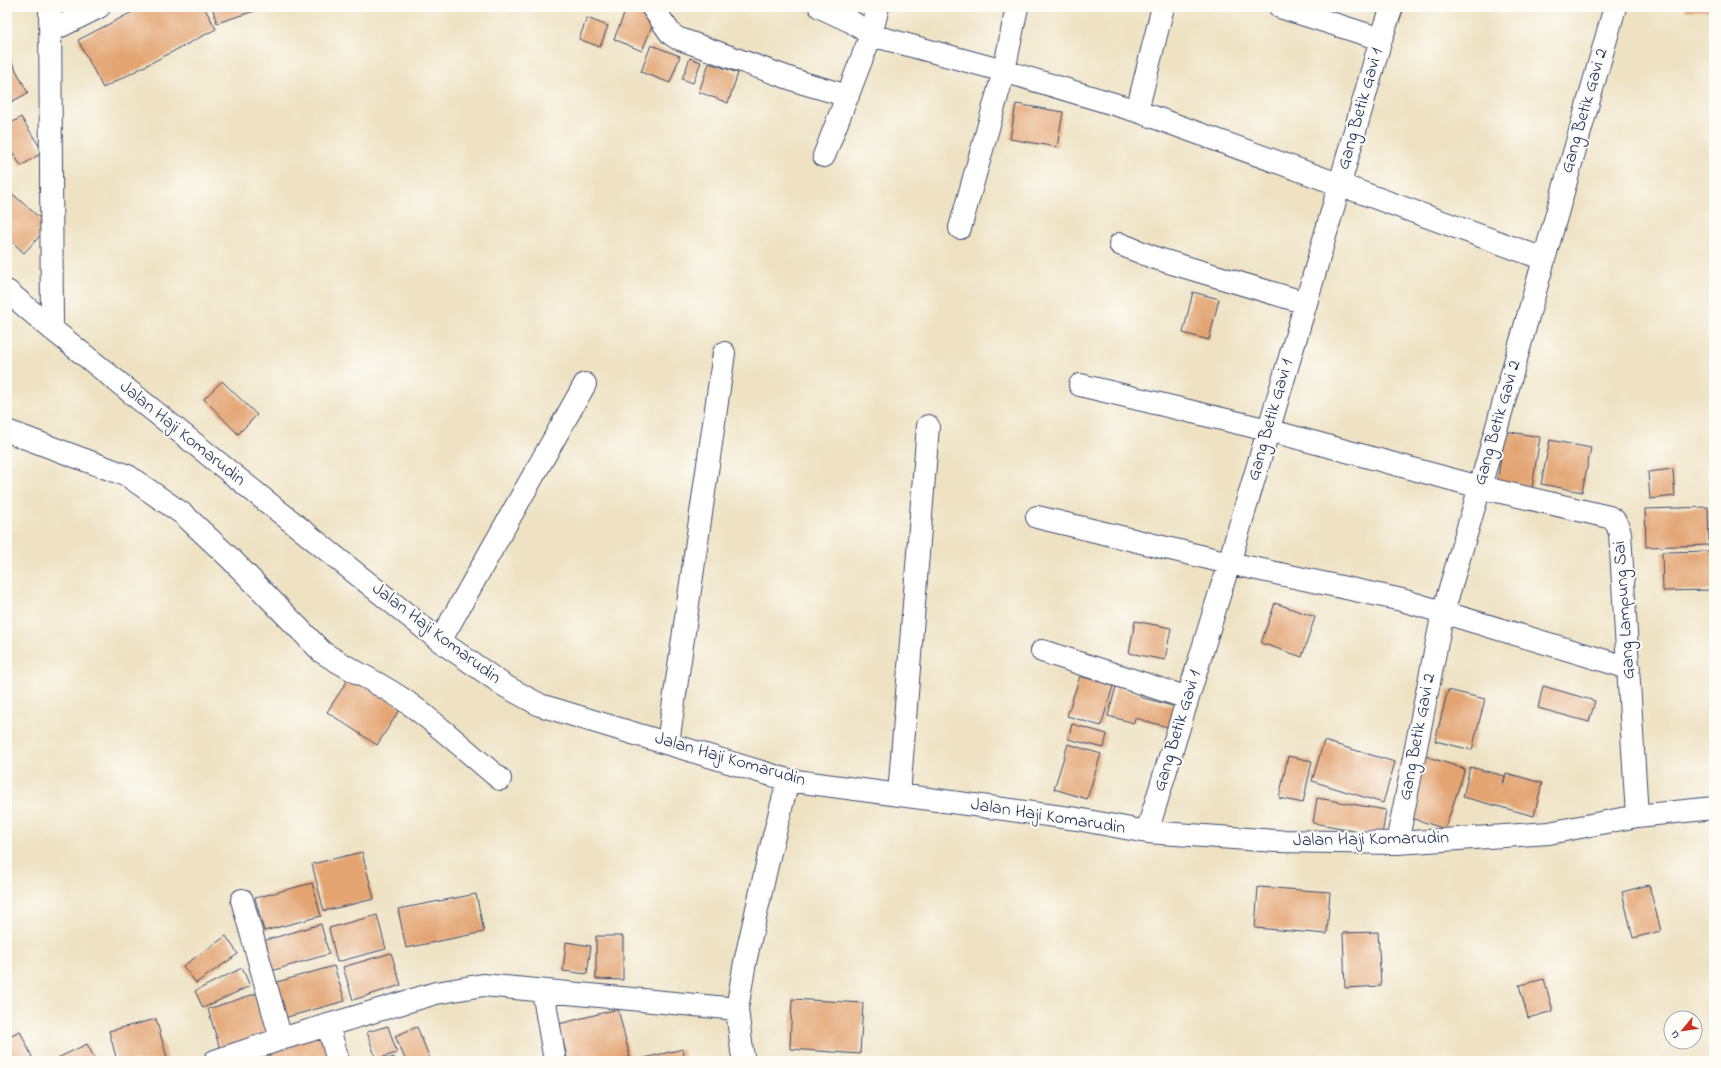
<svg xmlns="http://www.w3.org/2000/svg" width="1721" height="1068" font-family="'Indie Flower',sans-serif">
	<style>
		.building { fill: #e3a472 }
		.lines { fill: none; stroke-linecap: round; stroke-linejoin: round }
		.minor-casing { stroke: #3b4a6d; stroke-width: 24 }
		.minor { stroke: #fff; stroke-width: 22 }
		.labels { text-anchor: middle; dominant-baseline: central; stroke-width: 4; stroke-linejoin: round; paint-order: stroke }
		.street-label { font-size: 18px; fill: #1b2f5e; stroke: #fdfcf7 }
	</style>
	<rect width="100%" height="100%" fill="#fdfcf7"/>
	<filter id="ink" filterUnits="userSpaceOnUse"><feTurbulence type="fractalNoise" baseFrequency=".025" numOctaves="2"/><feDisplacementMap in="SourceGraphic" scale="8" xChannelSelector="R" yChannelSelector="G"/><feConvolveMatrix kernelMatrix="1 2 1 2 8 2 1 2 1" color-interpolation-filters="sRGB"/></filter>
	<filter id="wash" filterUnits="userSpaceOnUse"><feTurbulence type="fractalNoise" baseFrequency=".012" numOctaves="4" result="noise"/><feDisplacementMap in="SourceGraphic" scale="16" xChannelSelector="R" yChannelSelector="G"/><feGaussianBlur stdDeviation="0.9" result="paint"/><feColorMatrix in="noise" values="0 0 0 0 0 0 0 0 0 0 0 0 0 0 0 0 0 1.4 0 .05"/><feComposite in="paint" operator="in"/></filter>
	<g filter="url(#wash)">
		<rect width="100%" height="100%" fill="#eee2c3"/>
		<g id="blocks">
			<!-- building -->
			<path class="building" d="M142,7h62l12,22 -113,59 -25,-48z
				M212,7h52v1l-47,15z
				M627,7h8l21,9 -14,35 -28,-12z
				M1685,7h29v3l-28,1z
				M587,18l21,8 -8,21 -21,-8z
				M651,45l29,11 -10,27 -29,-11z
				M7,53l21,40 -21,11z
				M690,58l11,4 -8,21 -11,-4z
				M709,63l29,10 -10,30 -29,-11z
				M1016,104l47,8 -6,35 -47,-8z
				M21,117l22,35 -22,14 -14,-22v-18z
				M7,189l42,37 -25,27 -17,-16z
				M1193,292l26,7 -10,41 -26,-7z
				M222,381l35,34 -19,19 -34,-35z
				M1505,431l35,6 -8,51 -35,-5z
				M1550,440l41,8 -9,44 -41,-8z
				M1673,469l2,27 -25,3 -2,-27z
				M1708,507l1,38 -63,2 -1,-38z
				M1714,551v39l-51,1 -1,-39z
				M1275,603l40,14 -13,40 -41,-14z
				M1135,621l36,7 -6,32 -36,-7z
				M351,675l50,33 -24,37 -50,-33z
				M1080,676l33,10 -12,40 -34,-10z
				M1543,686l52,15 -6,21 -51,-14z
				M1116,687l25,7 -1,3 43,12 -5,21 -43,-12 -1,5 -26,-7z
				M1448,690l37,9 -13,51 -37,-9z
				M1072,724l35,10 -3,14 -36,-9z
				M1324,741l71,21 -12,41 -71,-22z
				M1068,744l33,10 -14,45 -33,-10z
				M1288,756l24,5 -9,42 -24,-5z
				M1425,756l40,13 -20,60 -39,-13z
				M1470,767l35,9 -2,9 3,-12 36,10 -8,33 -71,-19z
				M1317,798l69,12 -4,25 -69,-12z
				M362,852l12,47 -50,12 -12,-47z
				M312,883l9,33 -57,15 -9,-33z
				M1649,885l12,46 -28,7 -11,-46z
				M1258,887l72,5 -3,42 -72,-6z
				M476,894l8,38 -78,16 -8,-39z
				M377,915l9,34 -49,13 -8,-34z
				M321,924l8,30 -58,17 -8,-30z
				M1378,932l3,54 -36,2 -2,-55z
				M226,936l12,18 -42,29 -13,-17z
				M596,936h27v44l-27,-1z
				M566,942l25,4 -4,28 -24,-3z
				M391,953l10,32 -48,15 -10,-33z
				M334,966l11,35 -65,18 -10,-35z
				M242,968l8,18 -47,22 -8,-17z
				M1544,979l9,32 -25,7 -9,-33z
				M261,992l13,41 -54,16 -12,-40z
				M792,999l71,4 -3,51 -70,-5z
				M618,1009l12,48 -17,4h-45l-9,-37z
				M156,1019l12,42h-51l-8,-30z
				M388,1026l9,27 -21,6 -9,-27z
				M417,1027l14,34h-25l-11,-25z
				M20,1031l12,26 -8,4h-17v-24z
				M325,1034l7,27h-61l-3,-11z
				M87,1044l9,17h-45z
				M683,1049l2,12h-50v-1z
				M394,1057l1,4h-15z"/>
		</g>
	</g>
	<g filter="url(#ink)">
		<use href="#blocks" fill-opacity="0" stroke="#3b4a6d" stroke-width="1"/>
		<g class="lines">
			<!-- minor casing -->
			<g class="minor-casing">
				<path id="minor" d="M50,7l2,322
					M652,7l19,27 6,4 126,45 45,13
					M820,7l32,15 19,13 7,-28
					M1280,7l101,32
					M51,31l48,-24
					M1137,111l26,-104
					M824,156l47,-121 133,36 133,40 407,148
					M960,228l44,-157 13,-64
					M1120,244l35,14 151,45
					M7,291l45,38 388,312 65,45 35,19 248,75 289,39 70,13 129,9 121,2 152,-10 88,-17 77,-8
					M1080,385l188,45 212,57 129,30 5,3 3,5 3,8 17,283
					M7,431l121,45 55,38 49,46 90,92c29,19 61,32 89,53 31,23 60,50 89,74
					M1037,517l192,46 173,37 227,68
					M440,641l145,-257
					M1042,651l146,47
					M668,743l56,-390
					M899,795l29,-369
					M1147,832l82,-269 77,-260 75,-264 11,-32
					M1397,843l46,-231 37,-125 135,-480
					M242,900l39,139
					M543,991l12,70
					M328,1025l10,36
					M215,1061l66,-22 155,-46 47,-8 254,24
					M744,1061l-2,-10 -5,-42 8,-47 24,-106 19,-76"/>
			</g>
			<!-- minor -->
			<use href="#minor" class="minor"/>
		</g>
	</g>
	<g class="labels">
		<!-- street labels -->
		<g class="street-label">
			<text transform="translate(1361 109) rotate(-74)">Gang Betik Gavi 1</text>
			<text transform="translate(1585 111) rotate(-74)">Gang Betik Gavi 2</text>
			<text transform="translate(1271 420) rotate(-74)">Gang Betik Gavi 1</text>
			<text transform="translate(1498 423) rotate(-74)">Gang Betik Gavi 2</text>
			<text transform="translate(182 434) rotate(39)">Jalan Haji Komarudin</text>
			<text transform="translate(1625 610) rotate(-94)">Gang Lampung Sai</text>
			<text transform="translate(436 634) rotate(37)">Jalan Haji Komarudin</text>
			<text transform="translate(1178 731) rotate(-73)">Gang Betik Gavi 1</text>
			<text transform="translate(1418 737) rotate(-79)">Gang Betik Gavi 2</text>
			<text transform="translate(730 760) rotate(16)">Jalan Haji Komarudin</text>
			<text transform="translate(1048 817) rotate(9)">Jalan Haji Komarudin</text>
			<text transform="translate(1371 840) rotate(-1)">Jalan Haji Komarudin</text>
		</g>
	</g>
	<!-- margin -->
	<rect width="1721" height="1068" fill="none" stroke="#fdfcf7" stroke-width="24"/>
	<!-- north arrow -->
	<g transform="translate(1683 1030) rotate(241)"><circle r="19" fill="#fdfcf7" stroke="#a3aaba"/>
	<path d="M0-3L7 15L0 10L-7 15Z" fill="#c8321e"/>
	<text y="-6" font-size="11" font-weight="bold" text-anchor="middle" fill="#1b2f5e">U</text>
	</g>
</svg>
